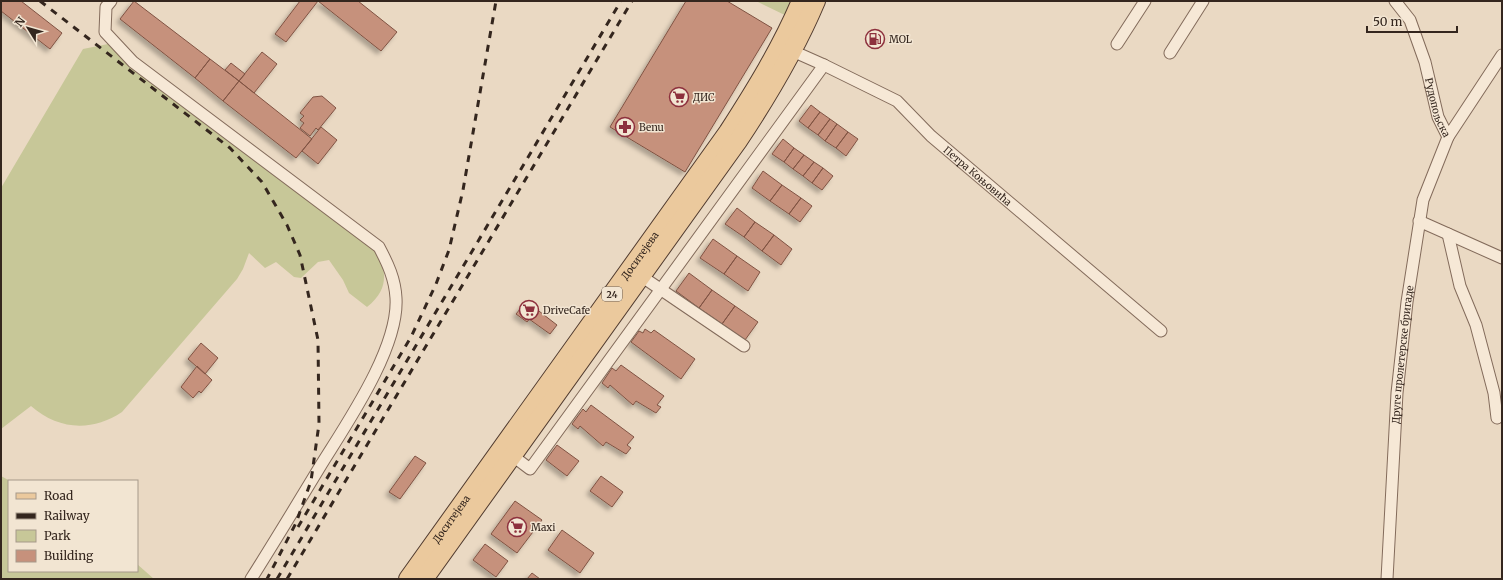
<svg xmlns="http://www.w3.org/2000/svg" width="1503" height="580" font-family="Merriweather,serif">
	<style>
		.green { fill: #c7c798 }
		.building { fill: #c6917c; stroke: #805343; filter: url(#shadow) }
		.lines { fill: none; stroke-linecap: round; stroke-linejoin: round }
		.street-casing { stroke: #836b5b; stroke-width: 13 }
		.primary-casing { stroke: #513b2f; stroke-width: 20 }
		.street { stroke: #f6e8d6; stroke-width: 11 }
		.primary { stroke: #ebc99d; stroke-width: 18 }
		.rail { stroke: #34261e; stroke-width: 3; stroke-dasharray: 7 7; stroke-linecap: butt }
		.labels { text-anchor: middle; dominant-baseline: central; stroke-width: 3; stroke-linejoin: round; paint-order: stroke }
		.shield { fill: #f2e5d2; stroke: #6d5f54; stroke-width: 1 }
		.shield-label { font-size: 9px; font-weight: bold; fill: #34261e }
		.poi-label { font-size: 10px; fill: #34261e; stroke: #f2e5d2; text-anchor: start }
		.street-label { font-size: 10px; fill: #34261e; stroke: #f2e5d2 }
	</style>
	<defs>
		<filter id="shadow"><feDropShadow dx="-3.5" dy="3.5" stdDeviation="2" flood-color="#0004"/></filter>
	</defs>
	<rect width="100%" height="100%" fill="#ead9c3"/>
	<!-- green -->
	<path class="green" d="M756,1h45l-8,18z
		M108,44l271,203c6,27 11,41 -12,60l-18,-14 -6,-13 -14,-20 -11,2 -17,16 -7,-1 -18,-15 -11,6 -16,-15 -6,16 -6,10 -115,133c-30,20 -64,18 -91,-6l-30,23v-241l82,-139z
		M1,476l9,5 -1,90h128v-7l17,15h-153z"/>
	<!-- building -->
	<path class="building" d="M1,1h20l41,32 -12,16 -49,-38z
		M134,1l76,58 -15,19 -75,-59z
		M300,1h18l-32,41 -11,-8z
		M318,1h40l39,31 -16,19z
		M686,1h41l45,27 -87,144 -75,-45z
		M262,52l15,12 -23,29 -15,-12z
		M210,59l29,22 -16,20 -28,-23z
		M231,63l14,11 -6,7 -14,-11z
		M239,81l73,58 -16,19 -73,-57z
		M322,96l14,12 -18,22 -2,-2 -6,8 -10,-8 4,-5 -4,-3 4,-4 -4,-3 13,-16z
		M811,105l9,7 -12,16 -9,-7z
		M820,112l10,7 -12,16 -10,-7z
		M830,119l7,5 -12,17 -7,-6z
		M837,124l11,8 -12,16 -11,-7z
		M321,127l16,13 -19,24 -16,-13z
		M848,132l10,7 -12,17 -10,-8z
		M783,139l11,9 -10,14 -12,-8z
		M794,148l10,7 -11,14 -9,-7z
		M804,155l10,7 -11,14 -10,-7z
		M814,162l9,6 -11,15 -9,-7z
		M823,168l10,8 -11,14 -10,-7z
		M763,171l19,14 -12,16 -18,-13z
		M782,185l19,13 -12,16 -19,-13z
		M801,198l11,8 -12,16 -11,-8z
		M737,208l18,14 -11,15 -19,-13z
		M755,222l19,13 -12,16 -18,-14z
		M774,235l18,14 -11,16 -19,-14z
		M713,239l24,17 -13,18 -24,-16z
		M737,256l23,16 -12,19 -24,-17z
		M689,273l23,17 -13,18 -23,-17z
		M712,290l23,16 -13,18 -23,-16z
		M525,303l11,8 -9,11 -11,-8z
		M735,306l23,16 -13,18 -23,-16z
		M535,308l22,17 -7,9 -21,-15 7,-8 -2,-2z
		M645,329l6,4 3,-3 41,29 -14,20 -50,-37 8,-11 4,2z
		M201,343l17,15 -13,16 -17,-15z
		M621,365l43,31 -7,9 4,2 -5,6 -20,-12 -3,4 -23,-20 -2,3 -6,-5 10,-15 4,3z
		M197,366l15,14 -11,13 -2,-2 -6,7 -12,-11z
		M591,405l43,32 -7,8 4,3 -5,6 -20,-12 -3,4 -23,-20 -2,3 -6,-5 11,-15 3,3z
		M557,445l22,16 -12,15 -21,-16z
		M415,456l11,7 -26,36 -11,-7z
		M601,476l22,16 -11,15 -22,-16z
		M515,501l27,19 -25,33 -26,-19z
		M562,530l32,23 -14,20 -32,-23z
		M485,544l23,17 -12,16 -23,-17z
		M532,573l8,6h-13z"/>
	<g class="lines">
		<!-- street casing -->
		<g class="street-casing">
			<g id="street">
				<path d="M111,1l-5,6 -1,25 28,30 246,185c9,17 16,32 17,51 3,50 -49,125 -75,167 -23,38 -46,76 -70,114"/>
				<path id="s1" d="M1395,1l15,19 15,42 13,55 10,20 54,-82"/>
				<path d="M1117,44l28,-43"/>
				<path id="s2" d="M788,49l36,16 73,36 34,35 230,195"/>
				<path d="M1170,53l33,-52"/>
				<path d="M1419,221l83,37"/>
				<path d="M1448,234l12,52 16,39 18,68 3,25"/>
				<path d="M641,276l103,70"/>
				<path d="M509,453l21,16 294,-404"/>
				<path id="s3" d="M1387,579l10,-186 10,-91 16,-102 25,-63"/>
			</g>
		</g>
		<!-- primary casing -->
		<g class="primary-casing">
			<g id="primary">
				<path id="s4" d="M408,579l320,-447c27,-42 53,-84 73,-131"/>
				<path d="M424,579l314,-438c30,-45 57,-90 78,-140"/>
			</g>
		</g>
		<!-- street -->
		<use href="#street" class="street"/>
		<!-- primary -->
		<use href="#primary" class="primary"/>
		<!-- rail -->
		<path class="rail" d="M40,1l190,147 32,34 25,43 13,30 18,85 1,84 -8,57 -15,42 -29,56
			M298,527l113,-190 25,-53 13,-34 14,-60 33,-189
			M277,579l344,-578
			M287,579l345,-578"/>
	</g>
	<!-- icons -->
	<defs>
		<g id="fuel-ring" transform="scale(1)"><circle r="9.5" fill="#f2e5d2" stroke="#8d303d" stroke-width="1.5"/><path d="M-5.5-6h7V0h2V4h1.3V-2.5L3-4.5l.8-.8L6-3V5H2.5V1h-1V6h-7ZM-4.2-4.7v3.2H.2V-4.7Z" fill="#8d303d"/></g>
		<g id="supermarket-ring" transform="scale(1)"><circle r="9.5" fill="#f2e5d2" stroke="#8d303d" stroke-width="1.5"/><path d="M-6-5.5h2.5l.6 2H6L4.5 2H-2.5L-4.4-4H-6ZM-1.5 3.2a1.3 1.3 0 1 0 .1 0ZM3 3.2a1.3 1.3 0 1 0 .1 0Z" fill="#8d303d"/></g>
		<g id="pharmacy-ring" transform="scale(1)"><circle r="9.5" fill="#f2e5d2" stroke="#8d303d" stroke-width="1.5"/><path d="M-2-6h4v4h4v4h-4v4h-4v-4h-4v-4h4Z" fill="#8d303d"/></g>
	</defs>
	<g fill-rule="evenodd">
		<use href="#fuel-ring" x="875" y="39"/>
		<use href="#supermarket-ring" x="679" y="97"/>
		<use href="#pharmacy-ring" x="625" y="127"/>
		<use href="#supermarket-ring" x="529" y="310"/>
		<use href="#supermarket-ring" x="517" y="527"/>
	</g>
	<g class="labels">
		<!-- shield labels -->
		<rect class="shield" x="602" y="287" width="20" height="14" rx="3"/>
		<g class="shield-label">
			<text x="612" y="294">24</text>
		</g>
		<!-- poi labels -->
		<g class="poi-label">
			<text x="889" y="39">MOL</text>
			<text x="693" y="97">ДИС</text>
			<text x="639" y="127">Benu</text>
			<text x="543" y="310">DriveCafe</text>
			<text x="531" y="527">Maxi</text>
		</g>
		<!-- street labels -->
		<g class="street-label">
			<text stroke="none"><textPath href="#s1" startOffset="116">Рудопољска</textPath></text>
			<text stroke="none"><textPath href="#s2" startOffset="231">Петра Коњовића</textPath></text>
			<text stroke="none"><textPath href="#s4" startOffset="398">Доситејева</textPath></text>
			<text stroke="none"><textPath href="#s3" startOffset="225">Друге пролетерске бригаде</textPath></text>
			<text stroke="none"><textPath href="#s4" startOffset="74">Доситејева</textPath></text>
		</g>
	</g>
	<!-- border -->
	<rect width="1503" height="580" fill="none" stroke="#34261e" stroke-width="4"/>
	<!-- legend -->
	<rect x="8" y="480" width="130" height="92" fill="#f2e5d2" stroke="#a6998a"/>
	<rect x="16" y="493" width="20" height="6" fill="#ebc99d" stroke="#a6998a"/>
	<text x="44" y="500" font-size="12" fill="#34261e">Road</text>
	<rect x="16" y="513" width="20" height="6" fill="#34261e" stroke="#a6998a"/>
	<text x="44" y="520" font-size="12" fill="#34261e">Railway</text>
	<rect x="16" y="530" width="20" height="12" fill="#c7c798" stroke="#a6998a"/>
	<text x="44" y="540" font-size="12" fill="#34261e">Park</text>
	<rect x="16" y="550" width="20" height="12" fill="#c6917c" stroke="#a6998a"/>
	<text x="44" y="560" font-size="12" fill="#34261e">Building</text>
	<!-- north arrow -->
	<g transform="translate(28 28) rotate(307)" stroke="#f2e5d2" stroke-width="3" paint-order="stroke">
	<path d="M0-3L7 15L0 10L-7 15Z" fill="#34261e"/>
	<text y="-6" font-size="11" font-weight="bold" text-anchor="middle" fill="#34261e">N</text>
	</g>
	<!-- scale -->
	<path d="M1367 26v6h90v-6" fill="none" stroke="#34261e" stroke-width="2"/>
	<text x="1373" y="26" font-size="12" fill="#34261e" stroke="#f2e5d2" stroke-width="3" paint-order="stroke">50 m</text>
</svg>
